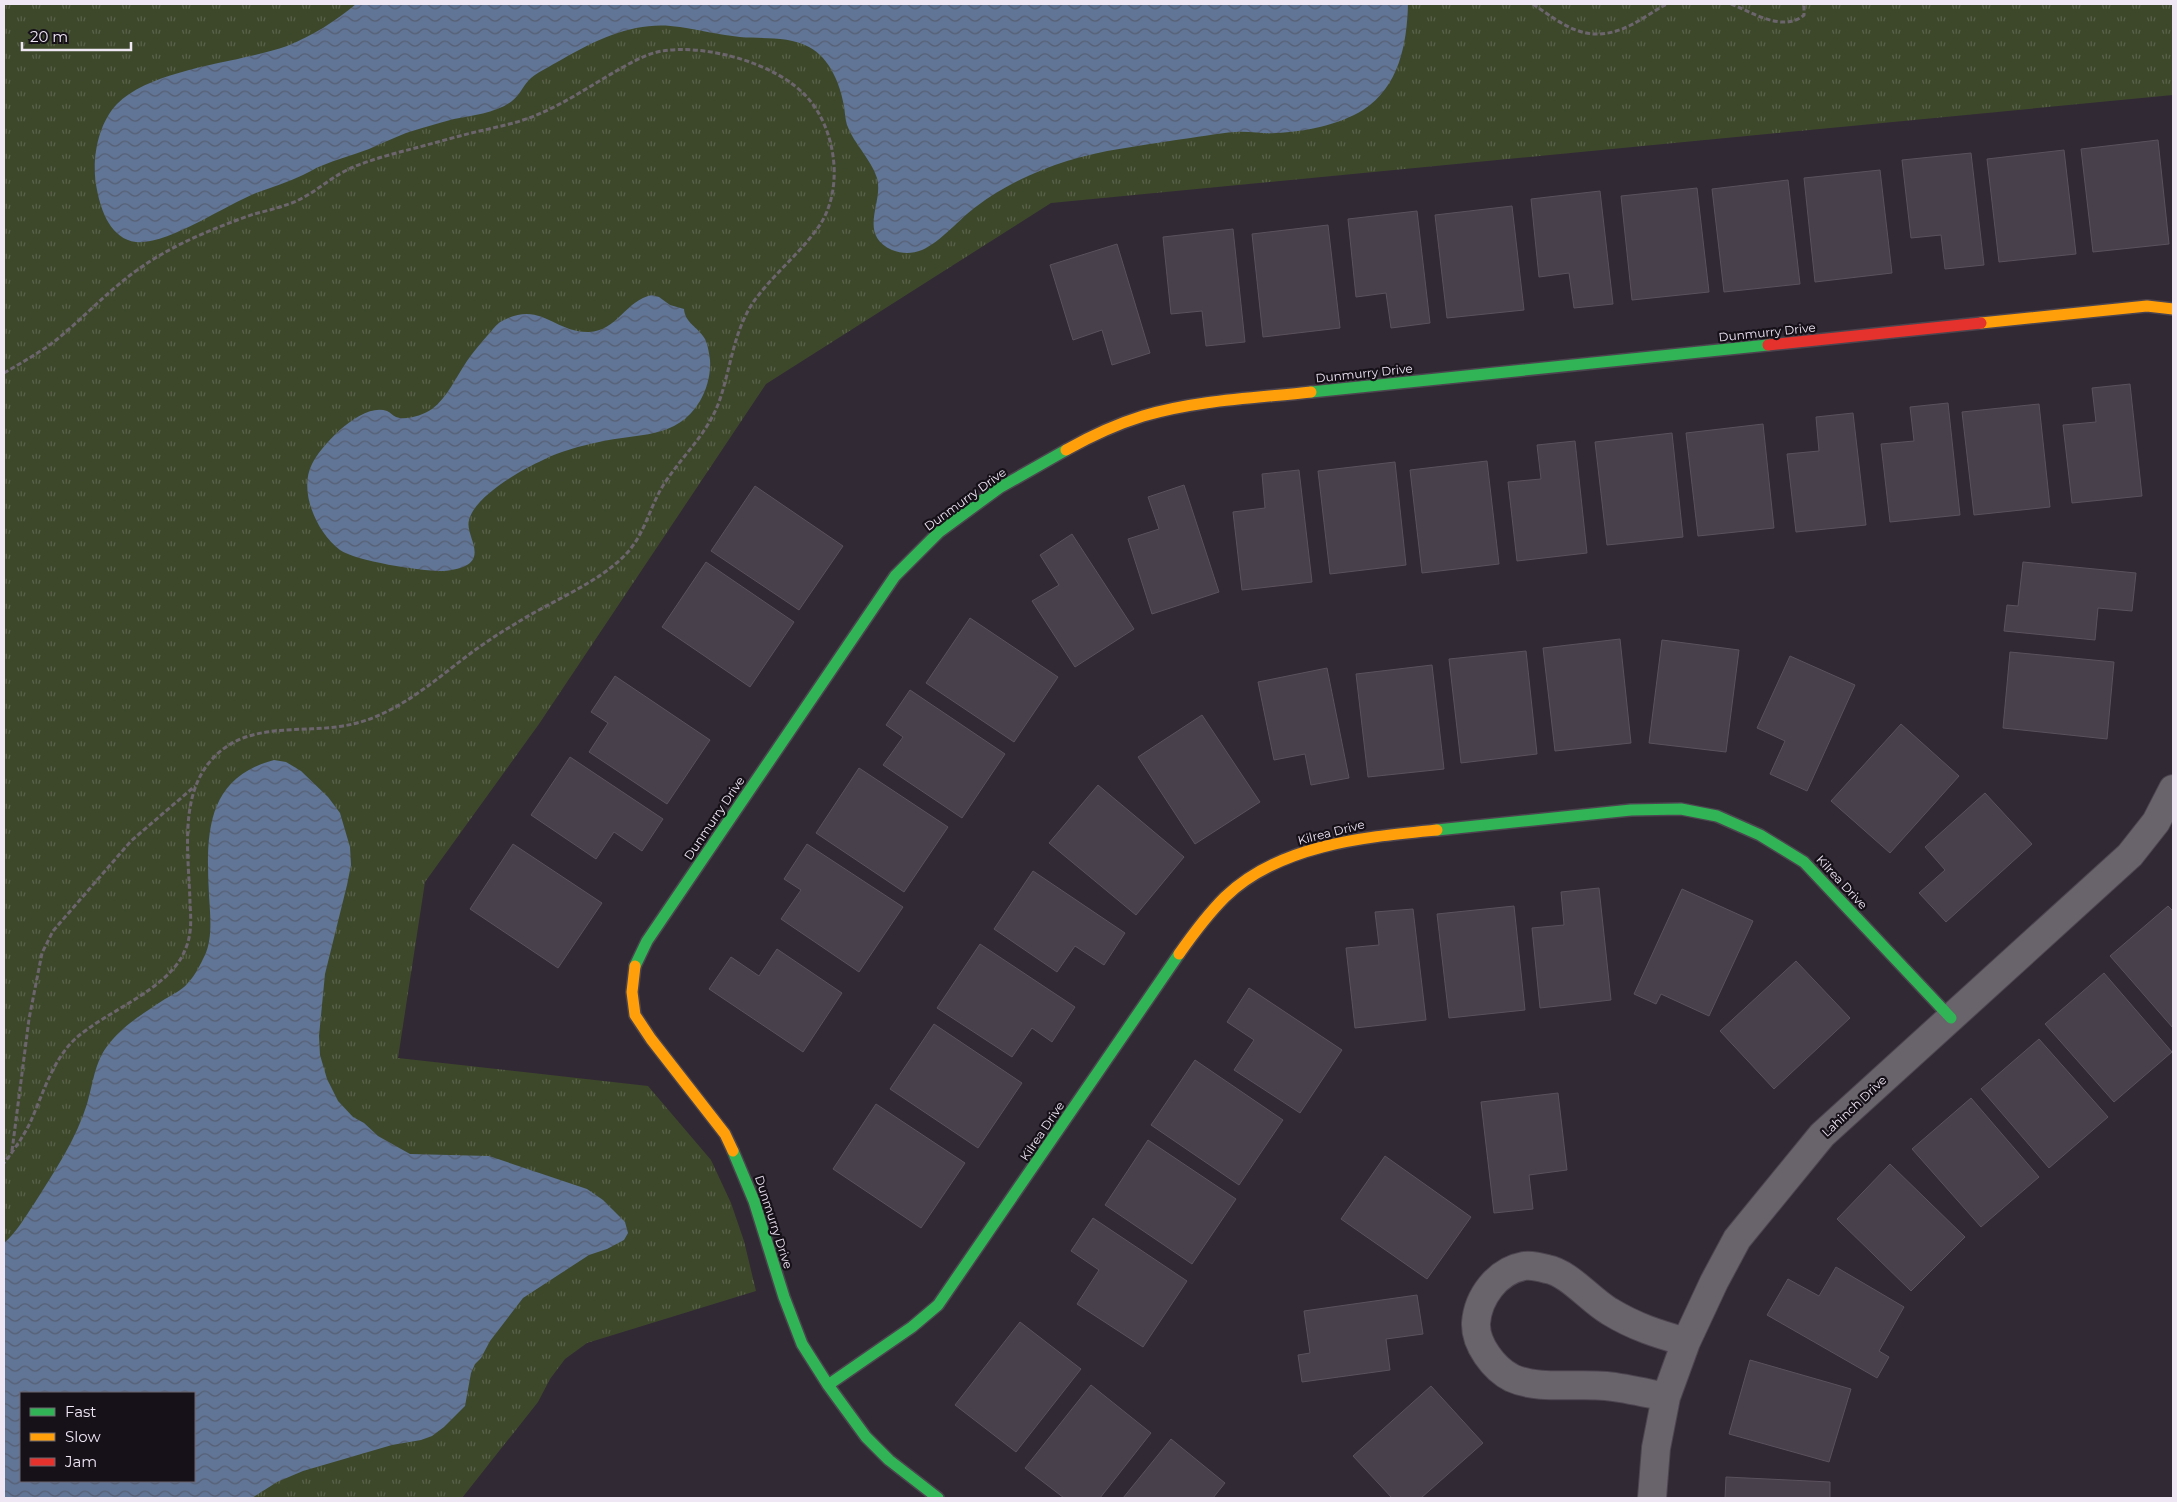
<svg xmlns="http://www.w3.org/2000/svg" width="2177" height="1502" font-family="Montserrat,sans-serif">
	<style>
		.grass { fill: url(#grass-tufts); fill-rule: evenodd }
		.water { fill: url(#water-waves); fill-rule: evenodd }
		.building { fill: #48404b; stroke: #5a525d }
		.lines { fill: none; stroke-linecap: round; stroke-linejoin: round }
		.street-casing { stroke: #4c454f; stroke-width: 30 }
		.fast-casing { stroke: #4c454f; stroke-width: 14 }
		.slow-casing { stroke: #4c454f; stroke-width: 14 }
		.jam-casing { stroke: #4c454f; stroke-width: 14 }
		.path { stroke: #6c656e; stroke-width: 3; stroke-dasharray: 5 2.5; stroke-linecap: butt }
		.street { stroke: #69636c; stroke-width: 28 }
		.fast { stroke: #30b455; stroke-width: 11 }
		.slow { stroke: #ff9f0a; stroke-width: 11 }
		.jam { stroke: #e5322d; stroke-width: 11 }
		.labels { text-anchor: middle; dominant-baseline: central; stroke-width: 4.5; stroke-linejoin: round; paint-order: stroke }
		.street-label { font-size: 12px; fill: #efe7f4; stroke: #161019 }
	</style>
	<defs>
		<pattern id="grass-tufts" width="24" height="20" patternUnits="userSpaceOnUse" patternTransform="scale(1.25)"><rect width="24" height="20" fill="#3d482a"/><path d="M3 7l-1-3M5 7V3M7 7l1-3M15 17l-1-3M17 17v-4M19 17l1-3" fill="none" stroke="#59624a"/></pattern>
		<pattern id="water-waves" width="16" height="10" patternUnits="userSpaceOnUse" patternTransform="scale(1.25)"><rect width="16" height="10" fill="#617596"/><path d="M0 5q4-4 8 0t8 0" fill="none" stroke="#565f73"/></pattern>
	</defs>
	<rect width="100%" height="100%" fill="#312934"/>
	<!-- grass -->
	<path class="grass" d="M4,4h2169v91l-1122,108 -285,181 -227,340 -114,158 -27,176 250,28 63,74 20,43 13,38 12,50 -169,52 -22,16 -15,20 -12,23 -76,96h-458zM21,1393h173v88h-173z"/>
	<!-- water -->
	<path class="water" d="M356,4h1052c-1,40 -9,83 -45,106 -24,15 -59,22 -87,23 -13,1 -27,-2 -40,-1 -20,1 -41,6 -60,8 -37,6 -74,10 -109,21 -31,10 -64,25 -90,45 -18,13 -35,35 -55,44 -10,4 -20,4 -30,0 -35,-16 -8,-47 -15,-72 -6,-19 -23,-34 -30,-53 -2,-6 -2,-13 -3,-19 -4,-22 -14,-48 -35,-59 -20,-11 -46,-8 -69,-10 -20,-2 -40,-7 -60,-10 -41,-7 -79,10 -114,30 -11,7 -25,13 -35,21 -7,6 -11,17 -19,23 -16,12 -39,14 -58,18 -16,4 -32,9 -48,14 -13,5 -25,11 -37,16 -16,6 -32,10 -48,17 -6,2 -11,6 -18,9 -15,7 -31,12 -47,18 -30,12 -91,53 -120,49 -25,-3 -35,-31 -39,-52 -6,-28 0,-65 20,-86 36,-36 123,-41 170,-58 25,-10 49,-25 69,-42z
		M652,295l7,2 11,8 14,4c1,14 14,18 21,30 3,6 4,14 5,21 1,14 -3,29 -10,41 -23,39 -63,32 -101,41 -18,4 -39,9 -56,18 -22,10 -68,36 -74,60 -4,14 16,34 -2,45 -7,4 -19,6 -27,6 -19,0 -85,-10 -100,-21 -23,-17 -42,-59 -28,-86 10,-20 50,-62 75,-53 3,1 6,5 9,6 10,4 27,-2 36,-8 15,-11 24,-32 35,-48 6,-9 13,-17 20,-25 5,-5 9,-12 15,-15 39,-21 52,12 87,11 28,-1 37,-32 63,-37z
		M274,760l12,2 15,9 27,26 12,16 10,34 1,18 -4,20 -22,89 -6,62 1,19 7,24 11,22 15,16 11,6 14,13 32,18 79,2 98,33 16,11 22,22 3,11 -4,7 -17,9 -18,6 -66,43 -33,43 -9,17 -6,6 -4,9 -6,33 -21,21 -12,9 -11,4 -29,5 -89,26 -26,11 -25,16h-248v-255c12,-10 21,-26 30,-39 20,-32 42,-64 53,-100 6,-20 8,-44 22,-60 14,-19 37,-32 56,-45 7,-4 17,-9 22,-15 8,-8 13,-19 18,-29 8,-17 5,-42 4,-60 -3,-59 -4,-117 65,-135zM21,1393h173v88h-173z"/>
	<!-- building -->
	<path class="building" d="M2158,140l11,104 -76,8 -12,-103z
		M2064,150l12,104 -77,8 -12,-103z
		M1971,153l13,112 -39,4 -4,-34 -30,3 -9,-78z
		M1880,170l12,103 -77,9 -11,-104z
		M1788,180l12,104 -76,8 -12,-103z
		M1697,188l12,104 -77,8 -11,-104z
		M1600,191l13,113 -39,4 -5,-35 -30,4 -8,-78z
		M1512,206l12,104 -77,8 -12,-103z
		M1417,211l13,112 -39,5 -5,-35 -30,4 -8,-78z
		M1328,225l12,103 -77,9 -11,-103z
		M1233,229l12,113 -39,4 -4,-35 -31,3 -8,-77z
		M1117,244l33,109 -38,12 -10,-35 -29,10 -23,-75z
		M2130,384l12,112 -70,7 -9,-78 33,-3 -4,-34z
		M1948,403l12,112 -70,7 -9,-78 33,-3 -4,-34z
		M2039,404l11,103 -76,8 -12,-103z
		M1853,413l13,112 -70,7 -9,-78 32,-3 -3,-34z
		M1763,424l11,104 -76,8 -12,-103z
		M1672,433l11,104 -76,8 -12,-103z
		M1575,441l12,112 -70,8 -9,-79 33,-3 -4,-34z
		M1487,461l12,103 -77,9 -12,-103z
		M1395,462l11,103 -76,9 -12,-103z
		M1299,470l13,112 -70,8 -9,-78 32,-4 -3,-34z
		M1184,485l35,107 -67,22 -24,-75 31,-10 -11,-32z
		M755,486l88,60 -44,64 -88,-59z
		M1072,534l62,95 -59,38 -43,-66 27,-16 -19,-30z
		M706,562l88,60 -44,65 -88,-60z
		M2023,562l113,11 -4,38 -34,-3 -3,32 -91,-9 3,-26 11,1z
		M970,618l88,59 -44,65 -88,-59z
		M1620,639l11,104 -76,8 -12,-103z
		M1662,640l77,10 -13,102 -77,-9z
		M1526,651l11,103 -76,9 -12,-104z
		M2010,652l104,10 -7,77 -104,-11z
		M1790,656l65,29 -48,106 -37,-17 15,-33 -28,-13z
		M1432,665l12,104 -76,8 -12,-103z
		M1327,668l22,110 -38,7 -6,-31 -31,6 -16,-78z
		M615,676l95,64 -43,64 -78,-52 19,-29 -17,-11z
		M910,690l95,64 -43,64 -79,-53 20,-28 -17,-12z
		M1202,715l58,87 -65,42 -57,-87z
		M1901,724l58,52 -69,77 -59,-52z
		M570,757l93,62 -21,32 -28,-19 -18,27 -65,-44z
		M859,768l89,59 -44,65 -88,-59z
		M1098,785l86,72 -48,58 -87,-72z
		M1985,793l47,51 -86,78 -27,-29 26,-23 -20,-23z
		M513,844l89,59 -44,65 -88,-59z
		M807,844l96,63 -44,65 -78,-53 20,-29 -17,-11z
		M1033,871l92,62 -21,32 -29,-19 -18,26 -63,-43z
		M1599,888l12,112 -71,8 -8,-80 32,-3 -3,-33z
		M1682,889l71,32 -44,95 -48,-22 -5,10 -22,-10z
		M1514,906l11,104 -76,8 -12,-104z
		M2168,906l5,5v117l-63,-72z
		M1413,909l13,111 -71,8 -9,-80 33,-3 -4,-33z
		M980,944l95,63 -23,35 -20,-14 -20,29 -75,-49z
		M777,949l65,44 -39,59 -94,-63 22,-32 28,19z
		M1796,961l54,57 -76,71 -54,-58z
		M2104,973l68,79 -58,50 -69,-78z
		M1249,988l93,62 -42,63 -66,-43 20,-30 -27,-18z
		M934,1024l88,59 -44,65 -88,-59z
		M2039,1039l69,78 -59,51 -68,-79z
		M1195,1060l88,60 -44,65 -88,-60z
		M1558,1093l9,77 -38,5 4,34 -39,4 -13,-111z
		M1971,1098l68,79 -58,50 -69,-78z
		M876,1104l89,59 -44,65 -88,-59z
		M1148,1140l88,59 -44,65 -87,-59z
		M1385,1156l86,61 -44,62 -86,-60z
		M1890,1164l75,73 -54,54 -74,-72z
		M1093,1218l94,63 -44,66 -66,-43 22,-34 -28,-19z
		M1836,1267l68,40 -25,44 10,6 -12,21 -110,-63 21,-36 31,17z
		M1417,1295l6,39 -37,5 4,31 -88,12 -4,-27 12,-2 -6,-42z
		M1020,1322l61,47 -65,83 -61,-47z
		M1750,1360l101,29 -22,73 -100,-28z
		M1091,1385l60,48 -51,65h-36l-39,-30z
		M1431,1386l52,57 -62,55h-29l-39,-42z
		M1171,1439l54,44 -12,15h-90z
		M1726,1477l104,5v16h-105z"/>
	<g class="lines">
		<!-- street casing -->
		<g class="street-casing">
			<path id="street" d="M1666,1397c-20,-4 -40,-9 -60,-11 -29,-3 -68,4 -94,-8 -18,-9 -37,-34 -36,-55 2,-26 21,-52 48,-57 6,-1 16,1 23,3 22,4 43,31 62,42 26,16 49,23 77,31
				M1652,1498l4,-50 10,-51 20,-55 28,-60 23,-43 85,-104 308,-280 26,-33 17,-33"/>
		</g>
		<!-- fast casing -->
		<g class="fast-casing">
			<path id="fast" d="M1311,392l457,-47
				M1437,830l194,-20 50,-1 36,7 43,19 44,27 147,156
				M635,966l12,-25 248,-365 44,-44 60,-44 67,-38
				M733,1151l21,50 30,96 18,47 26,41 38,52 23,23 49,38
				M828,1385l84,-58 26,-22 241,-351"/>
		</g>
		<!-- slow casing -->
		<g class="slow-casing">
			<path id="slow" d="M1981,323l166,-17 26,3
				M1066,450c23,-13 51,-26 77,-34 54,-16 113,-18 168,-24
				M1179,954c14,-20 29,-40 46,-57 55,-53 141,-60 212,-67
				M635,966l-3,26 3,23 16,24 74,95 8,17"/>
		</g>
		<!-- jam casing -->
		<g class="jam-casing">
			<path id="jam" d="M1768,345l213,-22"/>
		</g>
		<!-- path -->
		<path class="path" d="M1533,4c33,23 56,42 98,21 12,-6 24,-15 36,-21
			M1731,4c21,8 52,29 73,11v-11
			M4,373c17,-10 35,-20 51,-32 31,-25 57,-55 91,-77 33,-22 71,-37 108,-50 12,-3 24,-6 35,-10 23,-8 40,-26 62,-36 21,-9 45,-15 68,-21 23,-6 46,-13 70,-18 11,-3 23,-5 34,-9 34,-11 65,-33 95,-50 14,-8 28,-16 44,-19 45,-7 113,12 144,45 31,33 39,96 11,133 -19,26 -44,46 -63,72 -21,31 -23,67 -35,101 -12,32 -35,52 -53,79 -16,23 -20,52 -40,73 -27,29 -77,48 -111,70 -14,8 -27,17 -40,26 -38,28 -75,63 -122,74 -50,12 -108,-7 -145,40 -29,37 -19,95 -18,139 1,16 2,32 -5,47 -15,39 -79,61 -110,89 -23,22 -32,55 -45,84 -7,14 -16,27 -26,40
			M12,1151l17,-132 13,-66 11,-22 78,-90 64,-55"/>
		<!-- street -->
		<use href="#street" class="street"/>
		<!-- fast -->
		<use href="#fast" class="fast"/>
		<!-- slow -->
		<use href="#slow" class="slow"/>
		<!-- jam -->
		<use href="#jam" class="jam"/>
	</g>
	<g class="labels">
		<!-- street labels -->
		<g class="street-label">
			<text transform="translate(1767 332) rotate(-6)">Dunmurry Drive</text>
			<text transform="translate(1364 373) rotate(-6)">Dunmurry Drive</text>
			<text transform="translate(965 499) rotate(-36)">Dunmurry Drive</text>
			<text transform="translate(714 818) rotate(-56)">Dunmurry Drive</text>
			<text transform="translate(1331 832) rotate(-14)">Kilrea Drive</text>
			<text transform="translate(1842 882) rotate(47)">Kilrea Drive</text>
			<text transform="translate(1854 1106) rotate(-43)">Lahinch Drive</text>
			<text transform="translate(1042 1131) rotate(-56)">Kilrea Drive</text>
			<text transform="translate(774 1222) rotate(72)">Dunmurry Drive</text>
		</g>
	</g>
	<!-- border -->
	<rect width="2177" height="1502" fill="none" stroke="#efe7f4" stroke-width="10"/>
	<!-- legend -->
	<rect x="20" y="1392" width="175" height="90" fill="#161019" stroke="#6d6671"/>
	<rect x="30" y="1408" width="25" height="8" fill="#30b455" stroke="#6d6671"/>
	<text x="65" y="1417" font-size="15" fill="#efe7f4">Fast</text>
	<rect x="30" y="1433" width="25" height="8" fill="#ff9f0a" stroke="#6d6671"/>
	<text x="65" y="1442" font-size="15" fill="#efe7f4">Slow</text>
	<rect x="30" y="1458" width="25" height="8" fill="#e5322d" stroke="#6d6671"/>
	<text x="65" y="1467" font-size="15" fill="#efe7f4">Jam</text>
	<!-- scale -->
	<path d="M22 42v8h109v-8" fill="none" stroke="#efe7f4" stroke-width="2.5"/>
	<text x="30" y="42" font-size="15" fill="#efe7f4" stroke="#161019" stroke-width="4" paint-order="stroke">20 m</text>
</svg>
